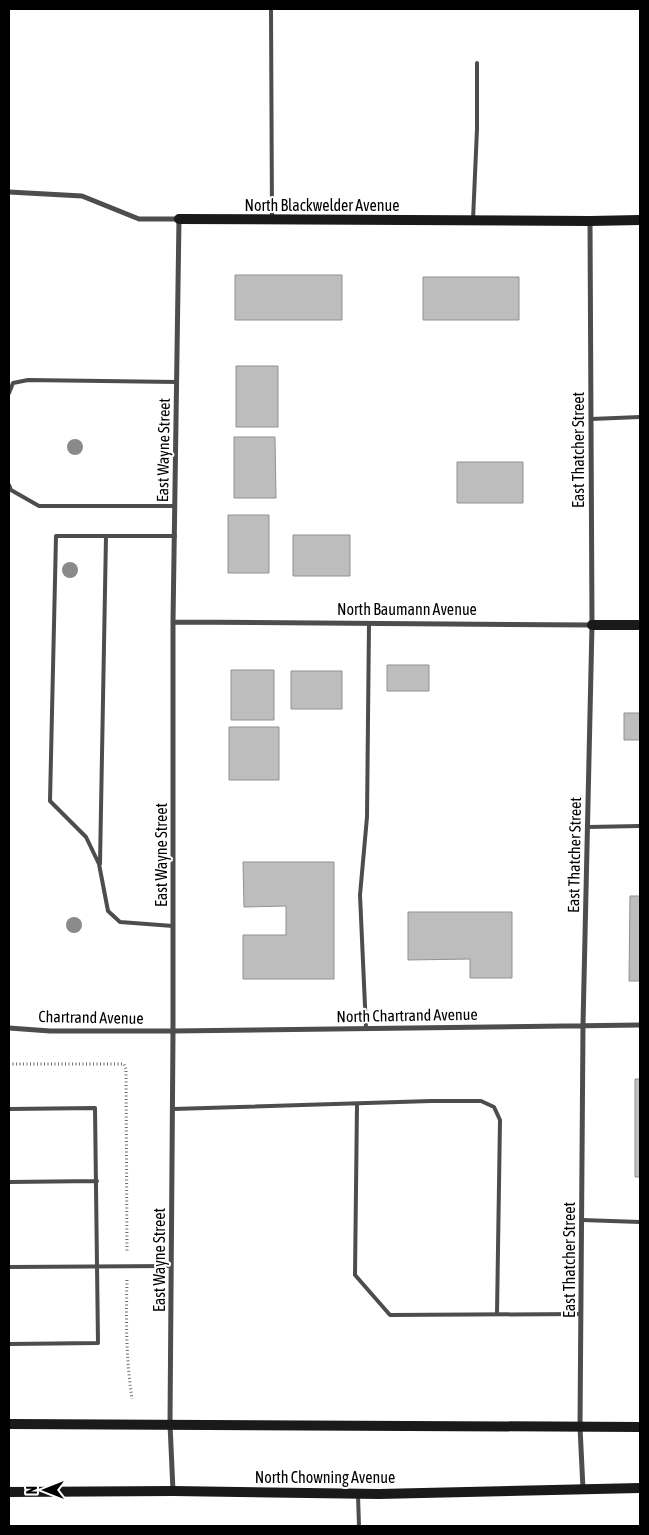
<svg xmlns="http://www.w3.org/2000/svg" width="649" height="1535" font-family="'Asap Condensed',sans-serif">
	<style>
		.building { fill: #bdbdbd; stroke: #919191 }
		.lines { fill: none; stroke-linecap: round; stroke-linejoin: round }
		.path { stroke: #6f6f6f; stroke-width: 3; stroke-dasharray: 1 2.5; stroke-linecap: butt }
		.lane { stroke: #4d4d4d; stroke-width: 4 }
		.street { stroke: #4d4d4d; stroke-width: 5 }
		.secondary { stroke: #1a1a1a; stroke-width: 10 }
		.tree { fill: #8a8a8a }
		.labels { text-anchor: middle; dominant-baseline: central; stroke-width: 4; stroke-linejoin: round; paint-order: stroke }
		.street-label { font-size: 16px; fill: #000; stroke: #fff }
	</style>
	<rect width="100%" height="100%" fill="#fff"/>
	<!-- building -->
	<path class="building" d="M235,275h107v45h-107z
		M423,277h96v43h-96z
		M236,366h42v61h-42z
		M234,437h41l1,61h-42z
		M457,462h66v41h-66z
		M228,515h41v58h-41z
		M293,535h57v41h-57z
		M387,665h42v26h-42z
		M231,670h43v50h-43z
		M291,671h51v38h-51z
		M624,713h16v27h-16z
		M229,727h50v53h-50z
		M243,862h91v117h-91v-44h43v-29l-42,1z
		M630,896h10v85h-11z
		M408,912h104v66h-42v-19l-62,1z
		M635,1079h5v98h-5z"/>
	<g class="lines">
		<!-- path -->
		<path class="path" d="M9,1064h115l2,5 1,184
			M127,1280c-1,40 -1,79 5,119"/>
		<!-- lane -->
		<path class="lane" d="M271,9l1,210
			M473,220l4,-91v-66
			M9,393l4,-10 15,-3 149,2
			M591,419l49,-2
			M9,485l2,5 28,16h136
			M588,827l52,-1
			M100,864l6,-328
			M173,926l-53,-4 -12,-11 -9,-47 -13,-27 -36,-36 6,-265h119
			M366,1028l-6,-133 7,-78 2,-194
			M357,1104l-2,171 35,40 191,-1
			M9,1109l86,-1 3,235 -89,1
			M173,1109l258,-8h50l13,6 6,13 -3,194
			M9,1182l88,-1
			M582,1220l58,2
			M9,1267l162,-1
			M358,1495l1,31"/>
		<!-- street -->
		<path class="street" d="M9,192l73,4 57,23h40l-6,403v409l-3,393 3,67
			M173,622l419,3
			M9,1028l41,3h123l467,-6
			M583,1489l-3,-62 3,-402 9,-400 -2,-404"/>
		<!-- secondary -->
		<path class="secondary" d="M179,219l411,2 50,-1
			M592,625h48
			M9,1424l631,3
			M9,1492l164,-1 206,3 261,-6"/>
	</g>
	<!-- trees -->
	<g class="tree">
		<circle cx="75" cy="447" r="8"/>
		<circle cx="70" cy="570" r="8"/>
		<circle cx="74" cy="925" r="8"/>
	</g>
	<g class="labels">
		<!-- street labels -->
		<g class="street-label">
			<text x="322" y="205">North Blackwelder Avenue</text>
			<text transform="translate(163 450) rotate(-89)">East Wayne Street</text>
			<text transform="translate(578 450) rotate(-90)">East Thatcher Street</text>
			<text x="407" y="609">North Baumann Avenue</text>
			<text transform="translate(161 855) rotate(-90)">East Wayne Street</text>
			<text transform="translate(574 855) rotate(-89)">East Thatcher Street</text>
			<text transform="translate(407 1015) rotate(-1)">North Chartrand Avenue</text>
			<text transform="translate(91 1017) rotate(1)">Chartrand Avenue</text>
			<text transform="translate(159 1260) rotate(-90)">East Wayne Street</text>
			<text transform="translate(569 1260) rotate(-90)">East Thatcher Street</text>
			<text x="325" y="1477">North Chowning Avenue</text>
		</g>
	</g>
	<!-- border -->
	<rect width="649" height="1535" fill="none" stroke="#000000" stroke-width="20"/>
	<!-- north arrow -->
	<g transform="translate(45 1490) rotate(270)" stroke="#ffffff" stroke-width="4" paint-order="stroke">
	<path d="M0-4L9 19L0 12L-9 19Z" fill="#000000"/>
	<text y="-8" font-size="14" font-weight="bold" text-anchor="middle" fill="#000000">N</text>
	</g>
</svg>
